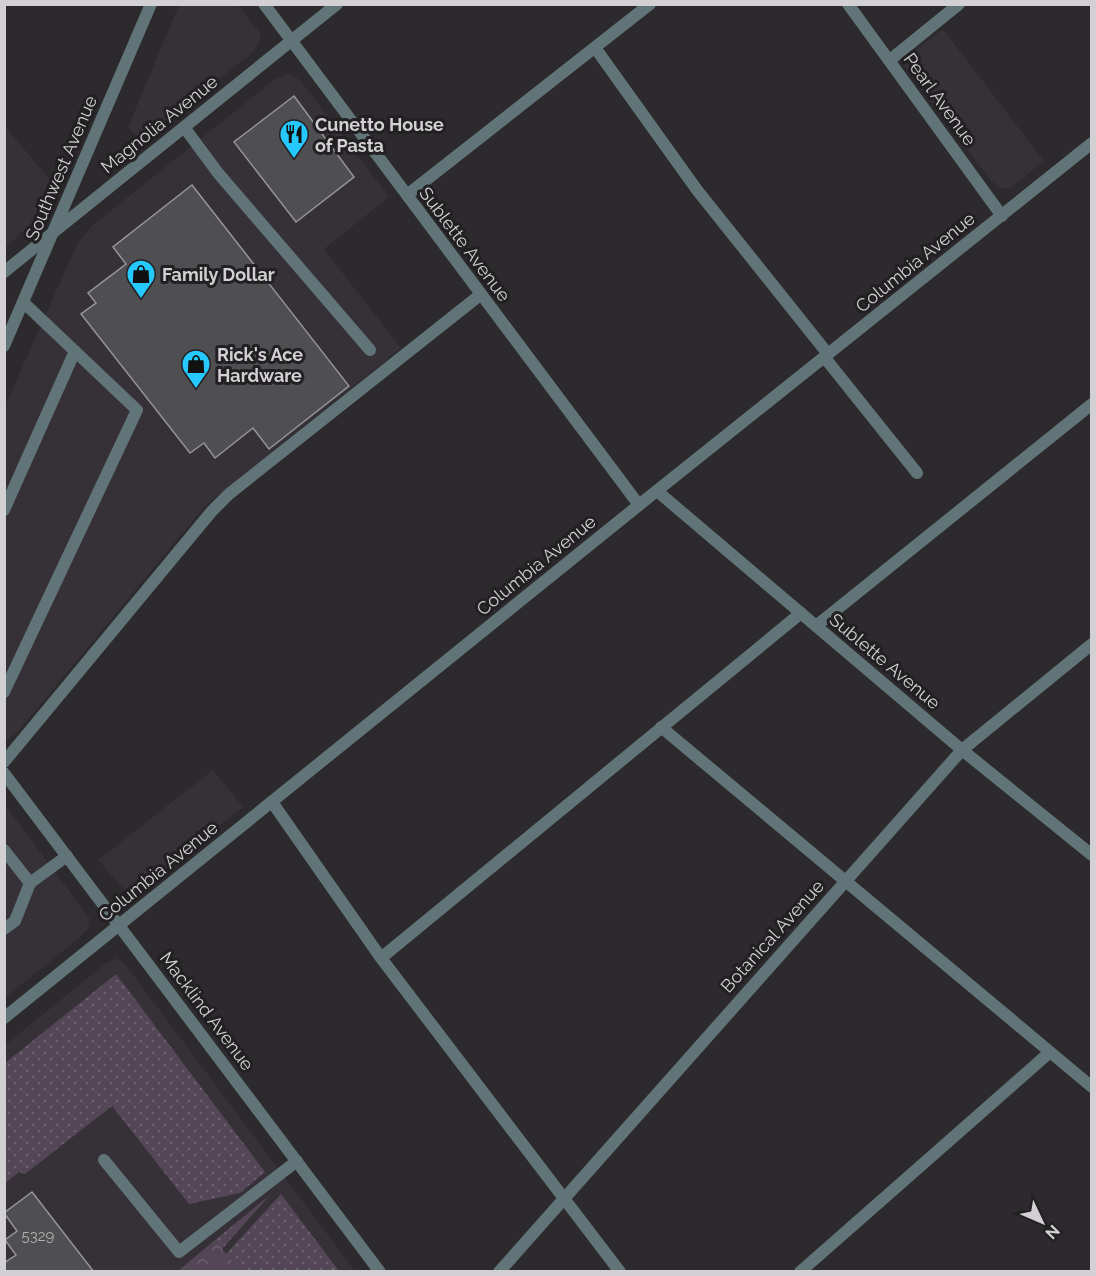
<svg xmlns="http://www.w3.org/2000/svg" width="1096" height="1276" font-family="Raleway,sans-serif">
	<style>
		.built { fill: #363037 }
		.grass { fill: url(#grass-dots) }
		.park { fill: url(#park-crowns) }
		.building { fill: #4f4e50; stroke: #959597; stroke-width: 1.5 }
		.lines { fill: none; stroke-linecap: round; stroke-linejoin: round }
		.service { stroke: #617478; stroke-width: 12 }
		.minor { stroke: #617478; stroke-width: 12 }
		.tertiary { stroke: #617478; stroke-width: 12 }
		.labels { text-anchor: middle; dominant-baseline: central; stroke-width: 6; stroke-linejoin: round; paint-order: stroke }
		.number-label { font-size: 15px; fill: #b1b0b2 }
		.street-label { font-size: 18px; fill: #d2d0d2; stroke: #222022 }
		.poi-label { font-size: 18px; font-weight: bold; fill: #d2d0d2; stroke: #222022; text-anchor: start }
	</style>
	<defs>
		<pattern id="grass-dots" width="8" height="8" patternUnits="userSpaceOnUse" patternTransform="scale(1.5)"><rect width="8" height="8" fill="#544657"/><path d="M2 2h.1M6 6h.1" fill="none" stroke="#6c606e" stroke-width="1.8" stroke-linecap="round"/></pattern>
		<pattern id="park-crowns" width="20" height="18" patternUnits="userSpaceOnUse" patternTransform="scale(1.5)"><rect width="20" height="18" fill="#544657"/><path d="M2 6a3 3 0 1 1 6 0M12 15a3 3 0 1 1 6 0" fill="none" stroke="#6c606e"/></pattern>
	</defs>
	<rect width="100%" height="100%" fill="#2c2a2c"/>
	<!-- built -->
	<path class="built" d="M179,5h59l22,28v7l-6,12 -108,83h-10l-8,-8z
		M943,29l101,132 -34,27h-9l-10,-7 -90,-120z
		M290,73l11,8 88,116 -65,52 77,99 -197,159 -187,226 -10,7 -2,-4v-330l73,-164 14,-16 183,-147z
		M4,125l47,56 -18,41 -28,26z
		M213,770l30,37 -106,85h-11l-28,-32z
		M5,805l85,114 -2,10 -10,10 -73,59z
		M116,958l9,6 230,307 -350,1v-227l100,-81z"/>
	<!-- grass -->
	<path class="grass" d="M116,974l149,198 -25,21 -51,11 -77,-98 -87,68 -6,-2 -14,11v-120z
		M281,1194l58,77h-99l-14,-17z
		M270,1195l-48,54 -7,-9z"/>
	<!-- park -->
	<path class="park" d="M215,1240l25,31h-62z"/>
	<!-- building -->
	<path class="building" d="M294,96l60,81 -58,45 -62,-80z
		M192,185l157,201 -80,63 -16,-21 -38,30 -11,-15 -14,10 -109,-139 15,-11 -8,-10 38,-29 -13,-17z
		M32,1192l62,80h-90v-9l12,-8 -11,-15 12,-9 -13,-18z"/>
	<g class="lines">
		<!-- service -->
		<path class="service" d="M596,49l101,141 131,164
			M890,60l69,-56
			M184,127l34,46 152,177
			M407,195l243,-191
			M825,358l92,115
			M4,510l71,-159
			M816,626l276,-222
			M4,692l133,-282 -114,-108
			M661,727l431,360
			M4,762l208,-251 17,-17 251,-199
			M272,802l109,156 239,314
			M4,850l26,33
			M4,929l11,-8 15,-38 37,-27
			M381,958l420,-345
			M104,1160l75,92 118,-91
			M800,1272l250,-220"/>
		<!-- minor -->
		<path class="minor" d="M264,4l375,501
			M848,4l154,212
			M4,272l333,-268
			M657,491l305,259 130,105
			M499,1272l463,-522 130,-106"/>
		<!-- tertiary -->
		<path class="tertiary" d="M4,346l147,-342
			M4,773l376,499
			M4,1018l635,-513 453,-362"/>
	</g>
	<!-- icons -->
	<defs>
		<g id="restaurant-pin" transform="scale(1.5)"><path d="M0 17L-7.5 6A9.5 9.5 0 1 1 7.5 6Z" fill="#26c9fe" stroke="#222022"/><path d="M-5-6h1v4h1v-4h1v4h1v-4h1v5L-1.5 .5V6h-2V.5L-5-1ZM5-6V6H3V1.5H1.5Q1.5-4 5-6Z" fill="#111"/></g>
		<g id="shop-pin" transform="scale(1.5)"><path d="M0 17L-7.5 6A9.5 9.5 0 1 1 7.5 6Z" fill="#26c9fe" stroke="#222022"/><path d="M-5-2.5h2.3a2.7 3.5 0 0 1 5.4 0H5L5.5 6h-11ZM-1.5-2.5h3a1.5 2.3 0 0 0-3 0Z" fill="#111"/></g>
	</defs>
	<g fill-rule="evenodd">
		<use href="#restaurant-pin" x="294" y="134"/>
		<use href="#shop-pin" x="141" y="274"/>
		<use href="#shop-pin" x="196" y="364"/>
	</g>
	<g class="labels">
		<!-- number labels -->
		<g class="number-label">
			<text x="38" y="1236">5329</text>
		</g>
		<!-- street labels -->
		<g class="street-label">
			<text transform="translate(940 99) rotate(54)">Pearl Avenue</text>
			<text transform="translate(159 124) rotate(-39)">Magnolia Avenue</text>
			<text transform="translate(61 168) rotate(-67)">Southwest Avenue</text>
			<text transform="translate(465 244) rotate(53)">Sublette Avenue</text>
			<text transform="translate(915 262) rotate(-39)">Columbia Avenue</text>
			<text transform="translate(536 565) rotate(-39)">Columbia Avenue</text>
			<text transform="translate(885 661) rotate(40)">Sublette Avenue</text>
			<text transform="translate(158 871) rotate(-39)">Columbia Avenue</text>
			<text transform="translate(772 936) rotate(-48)">Botanical Avenue</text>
			<text transform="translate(207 1011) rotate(53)">Macklind Avenue</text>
		</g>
		<!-- poi labels -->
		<g class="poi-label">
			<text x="315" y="124">Cunetto House<tspan x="315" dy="21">of Pasta</tspan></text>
			<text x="162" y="274">Family Dollar</text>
			<text x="217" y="354">Rick's Ace<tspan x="217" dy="21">Hardware</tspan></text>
		</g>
	</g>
	<!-- border -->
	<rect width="1096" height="1276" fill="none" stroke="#d2d0d2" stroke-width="12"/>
	<!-- north arrow -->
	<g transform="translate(1042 1222) rotate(134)" stroke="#222022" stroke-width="4.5" paint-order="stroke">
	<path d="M0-4.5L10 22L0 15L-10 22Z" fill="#d2d0d2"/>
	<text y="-9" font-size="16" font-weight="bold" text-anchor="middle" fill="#d2d0d2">N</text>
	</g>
</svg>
